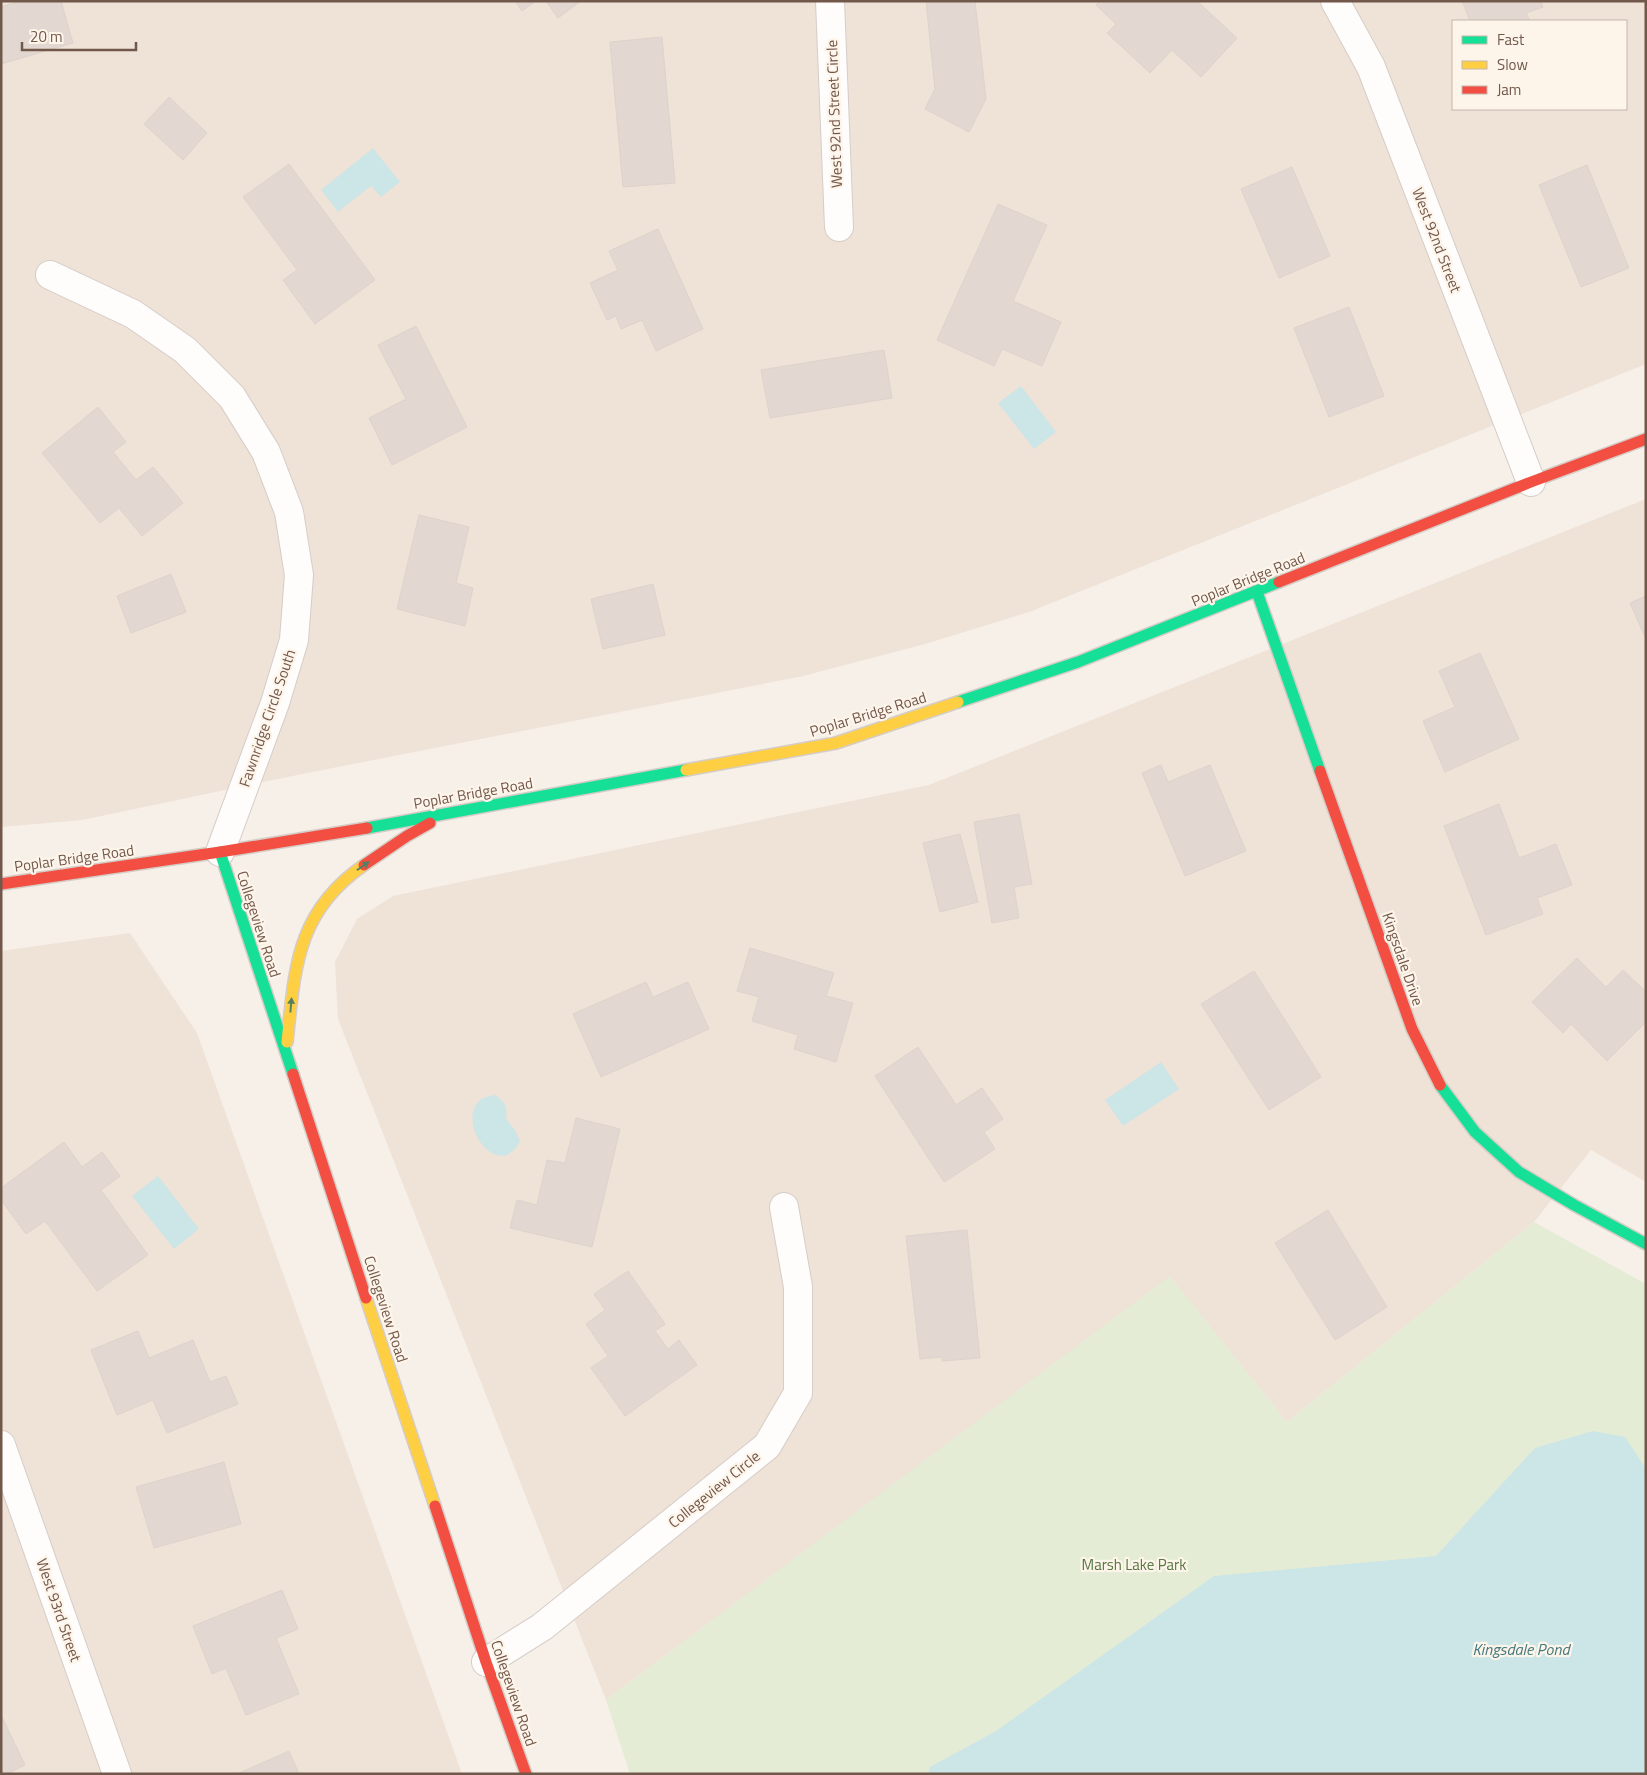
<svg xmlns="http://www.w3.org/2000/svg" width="1647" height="1775" font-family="'Titillium Web',sans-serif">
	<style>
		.residential { fill: #efe2d7; fill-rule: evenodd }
		.green { fill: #e4ecd5 }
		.water { fill: #cce5e6 }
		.building { fill: #e2d8d1; stroke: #ded3cc }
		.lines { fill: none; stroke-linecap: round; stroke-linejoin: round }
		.street-casing { stroke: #d5cdc8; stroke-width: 30 }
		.fast-casing { stroke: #d5ccc6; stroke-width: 14 }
		.slow-casing { stroke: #d5ccc6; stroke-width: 14 }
		.jam-casing { stroke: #d5ccc6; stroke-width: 14 }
		.street { stroke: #fefdfc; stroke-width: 28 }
		.fast { stroke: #16e098; stroke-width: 11 }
		.slow { stroke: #ffcf43; stroke-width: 11 }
		.jam { stroke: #f24e42; stroke-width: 11 }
		.oneway { fill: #568062 }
		.labels { text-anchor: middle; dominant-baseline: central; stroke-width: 4.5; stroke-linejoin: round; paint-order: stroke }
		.street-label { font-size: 15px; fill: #72574b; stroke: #fef5ea }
		.park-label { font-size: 15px; fill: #567843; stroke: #fef5ea }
		.water-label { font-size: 16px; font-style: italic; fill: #43787e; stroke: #fef5ea }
	</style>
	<rect width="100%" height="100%" fill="#f6f0e9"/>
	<!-- residential -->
	<path class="residential" d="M1,1h1645v363l-617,248 -104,32 -122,32 -501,98 -220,46 -81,7zM1453,21h173v88h-173z
		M1646,499v683l-55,-32 -57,72 -247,200 -117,-145 -564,423 -268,-681 -3,-57 22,-43 36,-23 536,-111z
		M130,933l67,100 265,741h-461v-823z"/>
	<!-- green -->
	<path class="green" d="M1534,1222l112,62v490h-1016l-24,-74 564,-424 117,146z"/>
	<!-- water -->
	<path class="water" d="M373,148l27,34 -19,15 -10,-11 -33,26 -17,-22z
		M1021,386l35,46 -22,17 -36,-46z
		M1161,1062l18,27 -56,37 -18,-26z
		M495,1095c10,7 13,12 11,24l9,11 5,11c-21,42 -65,-17 -40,-41 4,-3 10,-4 15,-5z
		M158,1176l41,53 -25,20 -42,-53z
		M1593,1431l32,6 21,32v305h-718l2,-7 66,-36 218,-155 222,-20 99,-108z"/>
	<!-- building -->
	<path class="building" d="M20,1h41l12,42 -72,21v-57z
		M515,1h21l-14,10z
		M546,1h35l-23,17z
		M926,1h49l11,98 -17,33 -44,-23 10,-20z
		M1100,1h97l40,37 -36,39 -29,-27 -22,23 -43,-40 9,-9 -20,-19z
		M1462,1h79l2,6 -17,6 4,8h-60z
		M662,37l13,146 -52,4 -13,-145z
		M169,97l38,36 -24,27 -39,-36z
		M289,164l86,116 -60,44 -32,-44 14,-10 -54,-73z
		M1587,165l42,103 -48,19 -42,-102z
		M1292,167l38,89 -51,22 -38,-89z
		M998,204l49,21 -34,76 48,21 -19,44 -40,-17 -8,17 -57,-26z
		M658,229l45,100 -47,22 -14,-31 -21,9 -5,-13 -9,4 -17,-37 28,-13 -9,-19z
		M1349,307l35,89 -55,21 -35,-89z
		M416,326l51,101 -75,38 -23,-47 37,-19 -28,-54z
		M884,350l8,48 -122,20 -9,-48z
		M98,407l28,35 -13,10 23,28 17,-13 30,36 -41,33 -23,-28 -19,15 -58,-70z
		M419,515l50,12 -13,56 17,5 -8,38 -68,-17z
		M171,574l15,38 -55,21 -14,-37z
		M653,584l12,51 -62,14 -12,-50z
		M1646,596v43l-16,-36z
		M1480,653l39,86 -74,33 -22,-51 32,-14 -16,-36z
		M1161,765l7,17 42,-17 36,86 -61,25 -43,-103z
		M1499,804l20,54 37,-14 16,41 -35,13 6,16 -57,21 -42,-109z
		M1019,814l13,70 -18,3 5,31 -27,5 -18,-101z
		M960,834l18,68 -38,10 -17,-69z
		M750,948l84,25 -8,23 27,7 -17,59 -42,-13 4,-14 -46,-14 7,-24 -22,-6z
		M1577,958l29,29 17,-17 23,22v30l-39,39 -36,-37 -8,9 -31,-31z
		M1254,971l67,106 -52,33 -68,-106z
		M646,982l7,15 35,-15 21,47 -108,48 -28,-63z
		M918,1047l38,58 26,-17 21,31 -19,13 11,17 -51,33 -69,-106z
		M576,1118l44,11 -28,118 -82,-19 7,-28 20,5 10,-45 18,3z
		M64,1142l18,25 20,-15 18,24 -19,14 47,65 -51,36 -52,-70 -19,13 -25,-34v-12z
		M1328,1210l59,97 -52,33 -60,-97z
		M967,1230l13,128 -38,3v-4l-22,2 -14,-123z
		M628,1271l37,53 -10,7 13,18 11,-9 18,25 -72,51 -34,-48 17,-12 -22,-32 19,-14 -11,-16z
		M138,1331l11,27 44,-18 17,42 16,-6 12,28 -71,29 -14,-33 -36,15 -26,-65z
		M224,1462l17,62 -87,24 -18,-61z
		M282,1590l16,39 -22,9 23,56 -53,21 -20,-47 -14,6 -19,-48z
		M1,1715l24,50 -18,9h-6z
		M289,1751l10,23h-62z"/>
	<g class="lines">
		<!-- street casing -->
		<g class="street-casing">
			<path id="street" d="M830,1l9,226
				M1335,1l36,66 160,415
				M50,275l83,39 52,36 47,47 34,55 23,60 10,63 -5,65 -19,63 -55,149
				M1,1445l116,329
				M486,1662l56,-35 225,-181 31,-53v-106l-14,-80"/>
		</g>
		<!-- fast casing -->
		<g class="fast-casing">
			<path id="fast" d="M1257,592l63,179
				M958,702l120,-40 201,-80
				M367,828l319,-58
				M220,852l73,222
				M1440,1085l35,47 44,40 55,33 72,39"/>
		</g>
		<!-- slow casing -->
		<g class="slow-casing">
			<path id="slow" d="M686,770l150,-27 122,-41
				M287,1042c8,-74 9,-130 77,-177
				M366,1298l69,208"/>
		</g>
		<!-- jam casing -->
		<g class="jam-casing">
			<path id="jam" d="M1279,582l252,-100 115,-43
				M1320,771l92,258 28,56
				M364,865l43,-29 23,-13
				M1,884l219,-32 147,-24
				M293,1074l73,224
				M435,1506l51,156 40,112"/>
		</g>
		<!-- street -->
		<use href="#street" class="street"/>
		<!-- fast -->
		<use href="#fast" class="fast"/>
		<!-- slow -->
		<use href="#slow" class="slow"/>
		<!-- jam -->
		<use href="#jam" class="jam"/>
	</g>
	<!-- one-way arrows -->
	<defs><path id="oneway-solid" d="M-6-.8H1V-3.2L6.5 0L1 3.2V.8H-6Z" transform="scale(1.25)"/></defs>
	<g class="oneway">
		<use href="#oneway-solid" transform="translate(363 866) rotate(-35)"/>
		<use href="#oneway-solid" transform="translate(291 1005) rotate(-85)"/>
	</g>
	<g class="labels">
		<!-- street labels -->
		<g class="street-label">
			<text transform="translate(834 114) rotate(-92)">West 92nd Street Circle</text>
			<text transform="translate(1437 240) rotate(69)">West 92nd Street</text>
			<text transform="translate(1248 579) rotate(-22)">Poplar Bridge Road</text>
			<text transform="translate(868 714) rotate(-17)">Poplar Bridge Road</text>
			<text transform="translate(267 718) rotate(-71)">Fawnridge Circle South</text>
			<text transform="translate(473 793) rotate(-10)">Poplar Bridge Road</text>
			<text transform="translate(74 858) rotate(-8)">Poplar Bridge Road</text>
			<text transform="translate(259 924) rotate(72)">Collegeview Road</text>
			<text transform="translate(1403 959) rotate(71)">Kingsdale Drive</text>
			<text transform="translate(386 1309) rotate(72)">Collegeview Road</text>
			<text transform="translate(714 1489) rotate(-39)">Collegeview Circle</text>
			<text transform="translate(59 1610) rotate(71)">West 93rd Street</text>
			<text transform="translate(514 1693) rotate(71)">Collegeview Road</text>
		</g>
		<!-- park labels -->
		<g class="park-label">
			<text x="1134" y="1564">Marsh Lake Park</text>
		</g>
		<!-- water labels -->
		<g class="water-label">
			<text x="1521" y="1649">Kingsdale Pond</text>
		</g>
	</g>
	<!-- border -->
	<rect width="1647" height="1775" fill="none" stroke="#72574b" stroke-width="5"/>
	<!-- legend -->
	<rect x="1452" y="20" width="175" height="90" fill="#fef5ea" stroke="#c6b6aa"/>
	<rect x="1462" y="36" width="25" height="8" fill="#16e098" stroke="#c6b6aa"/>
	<text x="1497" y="45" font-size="15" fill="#72574b">Fast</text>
	<rect x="1462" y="61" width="25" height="8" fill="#ffcf43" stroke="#c6b6aa"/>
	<text x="1497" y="70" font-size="15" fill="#72574b">Slow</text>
	<rect x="1462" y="86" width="25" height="8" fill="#f24e42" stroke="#c6b6aa"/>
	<text x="1497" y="95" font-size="15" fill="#72574b">Jam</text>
	<!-- scale -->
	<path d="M22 42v8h114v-8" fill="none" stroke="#72574b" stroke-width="2.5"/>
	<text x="30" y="42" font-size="15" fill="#72574b" stroke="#fef5ea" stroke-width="4" paint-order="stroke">20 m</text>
</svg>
